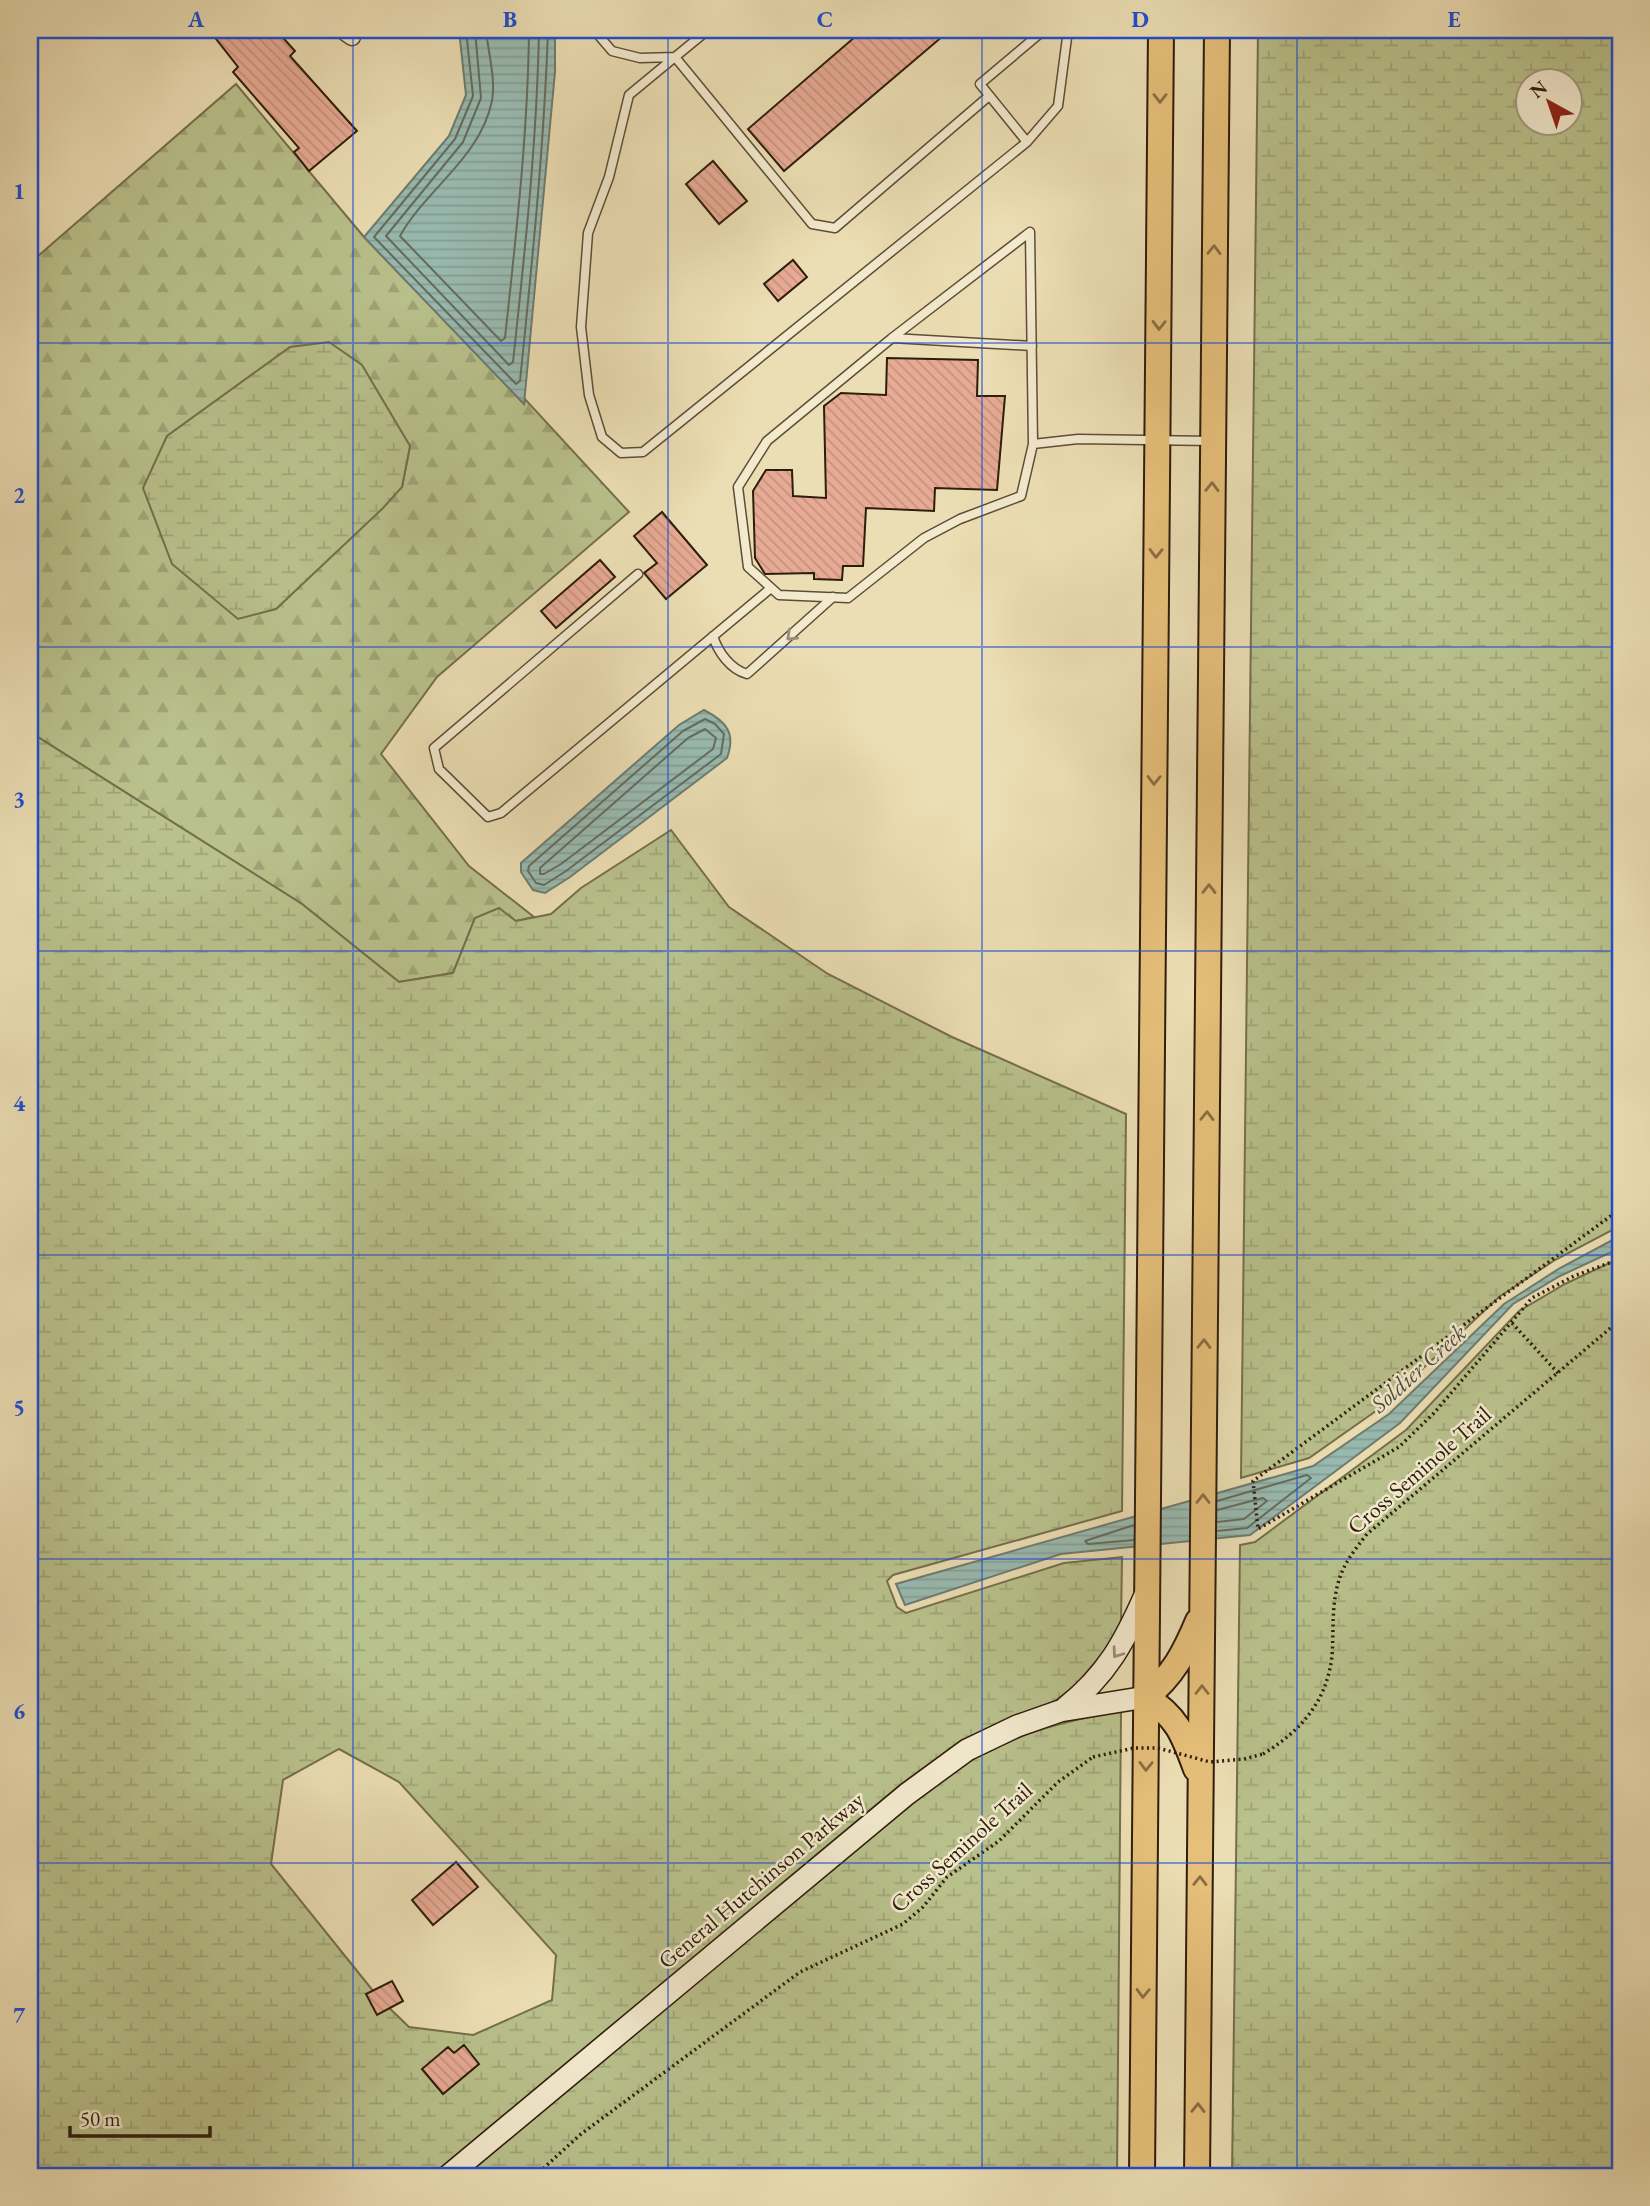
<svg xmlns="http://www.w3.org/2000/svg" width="1650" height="2206" font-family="'EB Garamond',serif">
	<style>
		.forest { fill: url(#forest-firs); stroke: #746f4c; stroke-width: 2; fill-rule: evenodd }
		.wetland { fill: url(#wetland-marsh); stroke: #746f4c; stroke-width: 2; fill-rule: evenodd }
		.water { fill: url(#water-rules); stroke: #6e7c6f; stroke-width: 2 }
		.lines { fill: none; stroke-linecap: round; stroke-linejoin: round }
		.shore { stroke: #646c5e; stroke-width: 2 }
		.building { fill: url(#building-back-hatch); stroke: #2e1d0b; stroke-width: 2 }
		.lane-casing { stroke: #5e4d35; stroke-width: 11 }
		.street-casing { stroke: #5e4d35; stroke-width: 19 }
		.secondary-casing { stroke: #2e1d0b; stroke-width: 24 }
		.primary-casing { stroke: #2e1d0b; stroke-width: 28 }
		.path { stroke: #2e1d0b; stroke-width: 3.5; stroke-dasharray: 2 3.5; stroke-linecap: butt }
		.lane { stroke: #f3eace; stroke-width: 8 }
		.street { stroke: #f3eace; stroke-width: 16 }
		.secondary { stroke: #f3eace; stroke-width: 21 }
		.primary { stroke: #e6bf7a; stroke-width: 24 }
		.path-bridge { stroke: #2e1d0b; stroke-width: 3.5; stroke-dasharray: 2 3.5; stroke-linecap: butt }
		.oneway { stroke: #8a6e42 }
		.oneway2 { stroke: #9a8e76 }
		.grid { fill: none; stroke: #1d4ed8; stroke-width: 2; stroke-opacity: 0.55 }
		.labels { text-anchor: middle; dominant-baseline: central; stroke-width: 5; stroke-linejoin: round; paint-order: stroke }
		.street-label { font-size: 23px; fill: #2e1d0b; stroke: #f3eace }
		.water-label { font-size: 24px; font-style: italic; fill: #4e4c3d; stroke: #f3eace }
		.neatline { fill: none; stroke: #1d4ed8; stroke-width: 2.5 }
		.grid-label { font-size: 23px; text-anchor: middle; font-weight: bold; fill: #1d4ed8 }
	</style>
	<defs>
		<pattern id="forest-firs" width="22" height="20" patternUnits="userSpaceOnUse" patternTransform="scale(1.75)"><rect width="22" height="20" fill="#b9c18c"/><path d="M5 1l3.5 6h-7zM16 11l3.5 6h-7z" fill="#9fa577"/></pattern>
		<pattern id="wetland-marsh" width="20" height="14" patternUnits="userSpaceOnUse" patternTransform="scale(1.75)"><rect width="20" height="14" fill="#b9c18c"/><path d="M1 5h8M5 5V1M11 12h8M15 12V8" fill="none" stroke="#9fa577"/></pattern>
		<pattern id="water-rules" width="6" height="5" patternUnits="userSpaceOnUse" patternTransform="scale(1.75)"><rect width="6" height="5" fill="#99bbb2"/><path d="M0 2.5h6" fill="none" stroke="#84a098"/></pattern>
		<pattern id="building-back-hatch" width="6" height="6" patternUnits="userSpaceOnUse" patternTransform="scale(1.75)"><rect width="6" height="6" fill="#e7aa94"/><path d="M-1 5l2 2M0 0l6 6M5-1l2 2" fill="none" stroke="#c6927e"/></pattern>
	</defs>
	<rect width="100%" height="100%" fill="#ecdeb4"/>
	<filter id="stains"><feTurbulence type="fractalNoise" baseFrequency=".00286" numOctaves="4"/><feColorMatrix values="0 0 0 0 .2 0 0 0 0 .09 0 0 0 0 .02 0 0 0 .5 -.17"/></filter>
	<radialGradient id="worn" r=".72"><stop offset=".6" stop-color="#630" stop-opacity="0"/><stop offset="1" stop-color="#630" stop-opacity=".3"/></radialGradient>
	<!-- forest -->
	<path class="forest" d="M236,84l128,153 160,167 1,-5 104,113 -192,165 -56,77 88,112 65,51 -18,4 -41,-3 -22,55 -54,9 -97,-78 -272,-172v-469zM394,421l16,25 -8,41 -126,122z"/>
	<!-- wetland -->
	<path class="wetland" d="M1258,30h362v1196l-65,34 -56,37 -116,109 -74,52 -68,20zM1528,80h42v42h-42z
		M329,342l33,23 48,81 -8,41 -19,21 -107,101 -38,10 -66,-55 -29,-76 24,-52 123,-89z
		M30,732l272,172 97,78 54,-9 22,-55 24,-10 17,13 35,-7 30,-26 90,-58 58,77 99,67 124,63 174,77 -4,397 -229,64 -6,6 10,26 9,6 158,-50 58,-6 -1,66 -6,16 -40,47 -20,15 -93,39 -62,45 -469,391h-401zM339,1749l60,33 157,173 -4,45 -79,35 -64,-8 -31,-30 -107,-133 12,-84z
		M1620,1258v918h-388l8,-631 15,-3 151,-112 113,-119 46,-27z
		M1121,1711l-4,465h-652l449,-374c20,-14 39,-32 61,-44 47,-26 93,-38 146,-47z"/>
	<!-- water -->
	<path class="water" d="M459,30h96v42l-31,332 -160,-167 85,-101 17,-41z
		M704,710c23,12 32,23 23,48l-157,119 -25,16 -12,-3 -12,-18v-9l158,-138z
		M1620,1236v12l-60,28 -47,28 -113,119 -150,112 -189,19 -156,51 -9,-21 417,-118 76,-52 115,-110 56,-36z"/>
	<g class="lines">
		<!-- shore -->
		<path class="shore" d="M466,30l7,66 -18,43 -81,98 142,147 4,-3c12,-117 24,-234 28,-351
			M475,30l6,68 -18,44 -77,94 123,129 4,-3c12,-111 24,-222 26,-332
			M486,30c2,21 10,50 6,71 -12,57 -65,87 -92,135l101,105 4,-3c11,-102 23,-206 24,-308
			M705,719l10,5 9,10 -3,20 -155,117 -22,14 -8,-2 -8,-12 1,-5 154,-135z
			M705,729l11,9 -3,11 -152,115 -17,10h-4v-6l148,-130z
			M1217,1522l27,-3 23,-18 -4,-3 -46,12
			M1217,1531l30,-3 64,-50 -4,-3 -90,26
			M1134,1540l-46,4 -3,-3 49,-16"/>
	</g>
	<!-- building -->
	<path class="building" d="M209,30h67l19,21 -5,5 67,75 -48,40 -15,-19 5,-4 -66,-76 5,-5z
		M863,30h87l-166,141 -36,-42z
		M713,161l34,40 -28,23 -33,-40z
		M793,260l14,17 -29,24 -14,-17z
		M887,358l91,2 -1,36h28l-8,94 -62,-2 -1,23 -68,-3 -3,58h-20l-1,14 -28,-1v-6l-49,1 -10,-16 -2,-67 13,-21h26l1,26 33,2 -2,-92 17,-13 45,2z
		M662,512l45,53 -41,34 -22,-26 13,-10 -23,-27z
		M600,560l15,17 -59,51 -15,-17z
		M456,1862l22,25 -45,38 -21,-25z
		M392,1981l11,20 -26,14 -11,-21z
		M464,2045l15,19 -36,30 -21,-25 26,-22 6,6z"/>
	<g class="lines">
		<!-- lane casing -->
		<g class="lane-casing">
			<path id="lane" d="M594,30l18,21 28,7 35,-1
				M708,30l-33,27 137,167 23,4 154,-132
				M675,57l-46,38 -20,82 -21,56 -7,94 8,68 13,42 19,16 22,-1 384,-310 -47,-58 64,-54
				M1027,142l31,-36 10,-76
				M1030,232l3,212 -12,52 -61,23 -36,19 -76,60 -69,-3 -31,-28 -10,-80 29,-46 125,-103z
				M892,338l140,8
				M1033,444l45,-5 134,2
				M638,574l-204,174 5,21 49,48 13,-4 270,-225
				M713,636c5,16 17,33 34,38l86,-77"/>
		</g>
		<!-- street casing -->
		<g class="street-casing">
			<path id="street" d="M342,30l10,7"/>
		</g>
		<!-- secondary casing -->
		<g class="secondary-casing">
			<path id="secondary" d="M1065,1708c42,-33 60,-67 81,-115
				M448,2176l459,-382 60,-44 50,-24 43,-15 86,-14"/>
		</g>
		<!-- primary casing -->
		<g class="primary-casing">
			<path id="primary" d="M1146,1697c27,-21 39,-45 52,-76
				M1146,1697c32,21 37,37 50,72
				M1142,2176l19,-2146
				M1197,2176l20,-2146"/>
		</g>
		<!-- path -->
		<path class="path" d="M1620,1209l-367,272 5,48 141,-82 35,-34 98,-115 42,-22 46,-17
			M1512,1323l46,50
			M1263,1754c38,-23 64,-53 69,-98 2,-26 -1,-50 7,-76 5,-17 17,-32 28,-46l253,-214
			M535,2176l46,-42 219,-162 103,-48 20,-17 24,-30 52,-36 59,-59 35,-25"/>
		<!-- lane -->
		<use href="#lane" class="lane"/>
		<!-- street -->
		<use href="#street" class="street"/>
		<!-- secondary -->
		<use href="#secondary" class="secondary"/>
		<!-- primary -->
		<use href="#primary" class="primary"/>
		<!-- path-bridge -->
		<path class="path-bridge" d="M1093,1757l41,-9h24l52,14 34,-3 19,-5"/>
	</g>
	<!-- one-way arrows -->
	<defs><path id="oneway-chevron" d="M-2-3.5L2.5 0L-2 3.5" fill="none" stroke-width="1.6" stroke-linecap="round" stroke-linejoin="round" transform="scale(1.75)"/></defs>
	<g class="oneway">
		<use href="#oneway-chevron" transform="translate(1160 98) rotate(90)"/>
		<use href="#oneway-chevron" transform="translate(1214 250) rotate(-89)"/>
		<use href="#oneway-chevron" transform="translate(1159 325) rotate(91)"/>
		<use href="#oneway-chevron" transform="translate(1212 487) rotate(-89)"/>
		<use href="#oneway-chevron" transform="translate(1156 553) rotate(91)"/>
		<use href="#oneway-chevron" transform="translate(1154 780) rotate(91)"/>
		<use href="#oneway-chevron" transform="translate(1209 889) rotate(-89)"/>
		<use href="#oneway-chevron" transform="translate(1207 1116) rotate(-89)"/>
		<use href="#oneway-chevron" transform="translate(1204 1344) rotate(-89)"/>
		<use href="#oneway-chevron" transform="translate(1203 1499) rotate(-90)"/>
		<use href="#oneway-chevron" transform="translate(1202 1690) rotate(-90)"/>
		<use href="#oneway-chevron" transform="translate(1146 1766) rotate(91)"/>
		<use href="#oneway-chevron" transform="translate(1200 1881) rotate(-89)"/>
		<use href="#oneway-chevron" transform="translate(1143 1993) rotate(91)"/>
		<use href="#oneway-chevron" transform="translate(1198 2108) rotate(-89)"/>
	</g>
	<g class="oneway2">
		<use href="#oneway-chevron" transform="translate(791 636) rotate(137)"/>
		<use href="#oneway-chevron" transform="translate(1117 1653) rotate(126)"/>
	</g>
	<!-- grid -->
	<path class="grid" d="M353,30v2146M668,30v2146M982,30v2146M1297,30v2146M30,343h1590M30,647h1590M30,951h1590M30,1255h1590M30,1559h1590M30,1863h1590"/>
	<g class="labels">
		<!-- street labels -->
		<g class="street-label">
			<text transform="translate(1419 1470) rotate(-41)">Cross Seminole Trail</text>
			<text transform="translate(961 1847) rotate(-42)">Cross Seminole Trail</text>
			<text transform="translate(761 1880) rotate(-40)">General Hutchinson Parkway</text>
		</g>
		<!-- water labels -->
		<g class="water-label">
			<text transform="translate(1418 1368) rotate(-42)">Soldier Creek</text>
		</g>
	</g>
	<!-- margin -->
	<rect width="1650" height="2206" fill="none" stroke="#ecdeb4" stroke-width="77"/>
	<!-- north arrow -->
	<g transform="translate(1549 102) rotate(320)"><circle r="33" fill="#f3eace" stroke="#a49880" stroke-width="2"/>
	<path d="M0-5L12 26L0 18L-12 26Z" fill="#8f2418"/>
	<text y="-10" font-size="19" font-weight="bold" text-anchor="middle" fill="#2e1d0b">N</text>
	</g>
	<!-- scale -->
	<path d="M70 2126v10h140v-10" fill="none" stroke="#2e1d0b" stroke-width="3.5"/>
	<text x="80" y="2126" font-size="21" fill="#2e1d0b" stroke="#f3eace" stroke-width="5" paint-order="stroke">50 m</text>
	<rect x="38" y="38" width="1574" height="2130" class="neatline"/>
	<g class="grid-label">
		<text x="196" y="27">A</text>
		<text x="510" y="27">B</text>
		<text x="825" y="27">C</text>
		<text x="1140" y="27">D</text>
		<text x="1454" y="27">E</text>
		<text x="19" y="199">1</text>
		<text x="19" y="503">2</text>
		<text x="19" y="807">3</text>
		<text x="19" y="1111">4</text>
		<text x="19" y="1415">5</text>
		<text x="19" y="1719">6</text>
		<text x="19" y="2023">7</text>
	</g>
	<rect width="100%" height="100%" filter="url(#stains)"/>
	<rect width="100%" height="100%" fill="url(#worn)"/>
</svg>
